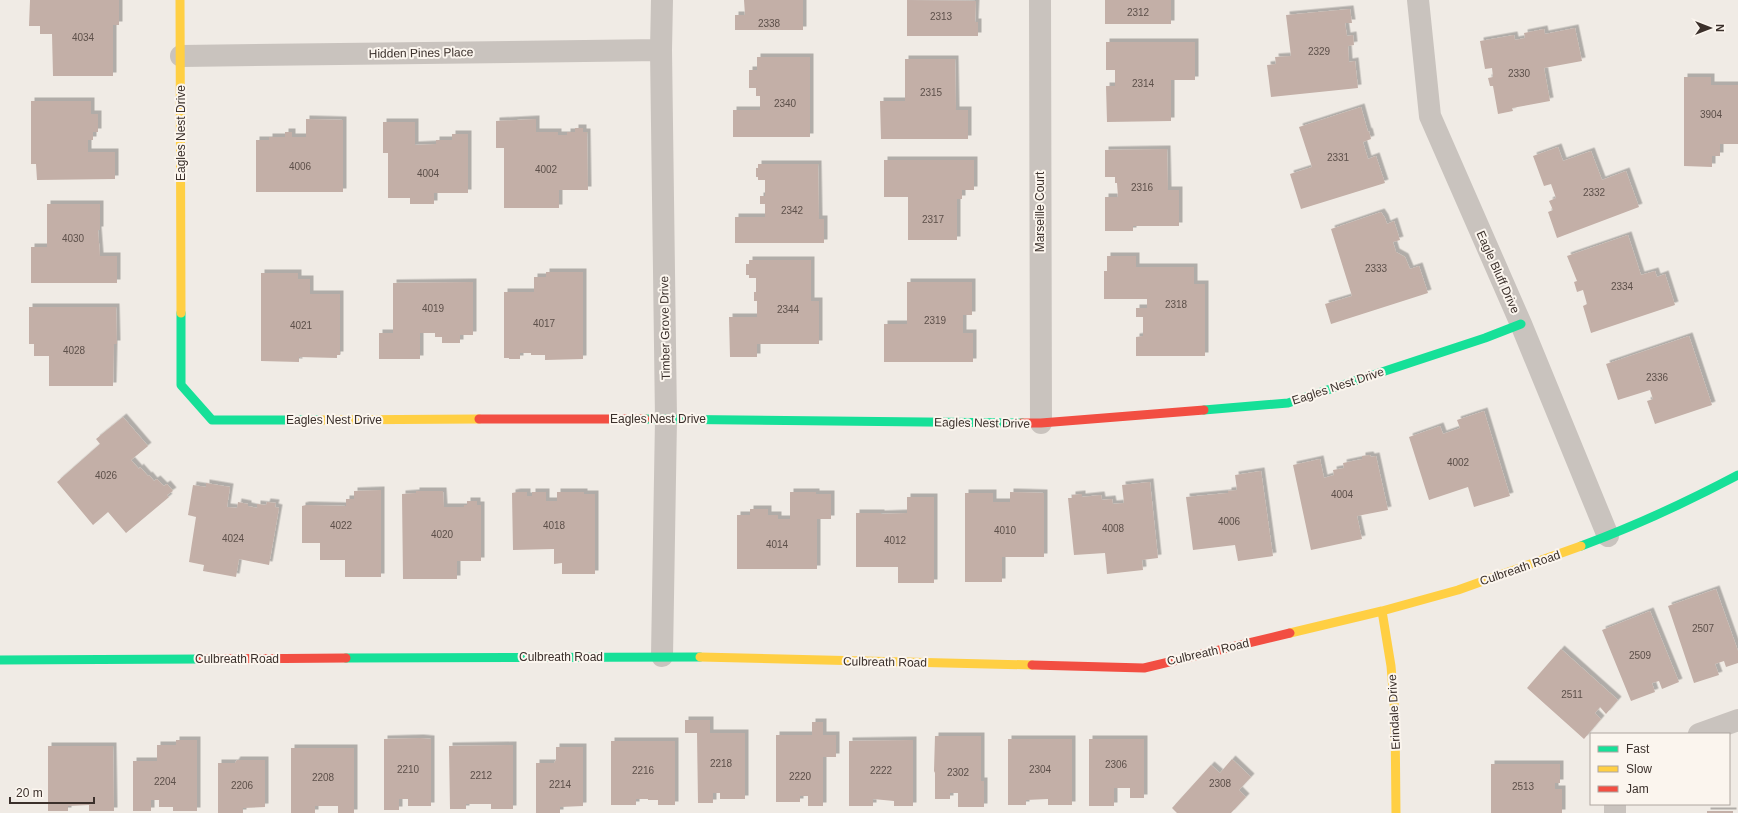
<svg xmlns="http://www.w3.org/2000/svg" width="1738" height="813" font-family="Helvetica,sans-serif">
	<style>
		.building { fill: #c3afa7; filter: url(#shadow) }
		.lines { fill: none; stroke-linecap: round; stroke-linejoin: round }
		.street { stroke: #c9c3be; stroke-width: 22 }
		.fast { stroke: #16e098; stroke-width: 9 }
		.slow { stroke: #ffcf43; stroke-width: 9 }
		.jam { stroke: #f24e42; stroke-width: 9 }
		.labels { text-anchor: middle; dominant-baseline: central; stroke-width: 4; stroke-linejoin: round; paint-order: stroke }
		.number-label { font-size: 10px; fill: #5d504a }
		.street-label { font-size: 12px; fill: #3b302b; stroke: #fbf5ee }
	</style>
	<defs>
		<filter id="shadow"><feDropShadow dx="3.5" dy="-3.5" stdDeviation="0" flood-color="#0004"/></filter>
	</defs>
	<rect width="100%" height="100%" fill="#f0ebe5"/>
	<!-- building -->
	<path class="building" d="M30,0h89v25h-6v51h-60l-1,-42h-12v-8h-11z
		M744,0h59v30h-68v-15h10z
		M907,0l69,1 -1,21h3v14h-71z
		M1105,0h66v24h-66z
		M1350,9l2,14h-7l2,13 6,-1 1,10 -6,1 1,16 6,-1 3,27 -87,9 -4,-32 9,-1 -1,-7 16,-1 -5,-41z
		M1575,28l7,33 -38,7 6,33 -38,7 1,3 -15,3 -5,-28h-3l-2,-8 5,-1 -1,-9 -7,1 -5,-28 34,-6 1,5 10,-2 -1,-5 20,-4 1,5z
		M1106,42h89v38h-24v41l-64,1 -1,-36h9v-16h-9z
		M757,57h53v80h-77v-27h27v-14h-4v-8h-7v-18h8z
		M905,59h50l1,51h12v29h-87l-1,-38h25z
		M1684,77h27v8h27v59h-18v12h-8v11l-28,-1z
		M31,101h60v13h7v18h-5v8h-5v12h27v27l-78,1 -1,-16h-5z
		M1361,107l7,25 1,-1 2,8 -8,3 5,17 8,-3 9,27 -84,26 -11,-35 22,-7 -13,-40z
		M306,119l37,1v72h-87v-52h13v-3h16v-5h7v5h14z
		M536,119v13h22v3h9v-3h8v-4h8v4h4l1,58h-29v18h-55v-60h-8v-27z
		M383,122h32v23l21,-1v-4h16v-6h16v59h-34v11h-24v-6h-22v-45h-5z
		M1558,147l5,14 28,-10 11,29 24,-9 13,36 -82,31 -9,-26 5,-2 -4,-9 7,-3 -5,-14 -7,2 -11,-30z
		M1167,149l1,41h11v36h-46v5h-28v-34h13l-1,-14h-2v-6h-10v-27z
		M884,160h90v30h-12v9h-5v41h-49v-43h-24z
		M758,164h60l1,55h5v24h-89v-26h30v-13h-5v-8h5v-16h-7v-3h-2v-9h2z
		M47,204h53v26h-2l2,26h17v27h-86v-36h16z
		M1381,212l4,6 2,6 7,-3 6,19 -7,2 3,10 9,5 5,12 9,-3 9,27 -97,31 -6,-20 27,-8 -21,-67z
		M1628,235l13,40 14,-4 2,6 8,-3 10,31 -84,28 -8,-27 4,-2 -4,-14 -6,2 -3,-10 3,-1 -10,-25z
		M1107,256h29v11h58v17h11v72h-69v-19l7,-1v-19h-7v-9h11v-9h-43v-28h3z
		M749,260h62v41h8v43h-62v13h-27l-1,-40h28v-16h-3v-9h2v-14h-7v-3h-3v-11h3z
		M546,272h37v87l-38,1v-5h-14v-2h-11v6h-11v-1h-5v-66h30v-15h12z
		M261,273h37v6h12v15h30v61h-3v3l-38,-1v5l-38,-1z
		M473,282v53h-13v8h-18v-6h-7v-4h-15v26h-41v-26h14v-50z
		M907,282h65v33h-9v18h10v29h-89v-38h23z
		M29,307h87l1,37h-3l-1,42h-64v-30h-15v-12h-5z
		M1689,336l23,69 -57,19 -8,-23 6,-2 -3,-9 -32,10 -12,-36z
		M1484,411l26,85 -36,11 -6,-20 -39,13 -20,-63 31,-11 3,8 17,-6 -3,-8z
		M123,417l25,29 -17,14 8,9 1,-2 8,9 1,-1 5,6 3,-2 7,7 3,-2 6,7 -6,4 2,2 -43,36 -18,-21 -15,13 -36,-43 43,-38 -4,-5z
		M1370,455l1,2 5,-1 12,54 -31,6 5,23 -51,11 -18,-85 27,-6 4,19 10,-3 -1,-5 11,-2 -1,-5 19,-4v-3z
		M1261,471l12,85 -35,5 -3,-16 -42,5 -7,-53 42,-4v-2l9,-1 -2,-15z
		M1150,482l8,76 -16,2 1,10 -36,4 -2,-21 -31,2 -6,-57h4v-3l10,-1v3l19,-2 1,5 10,-1 1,5 11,-1 -2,-18z
		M206,483l24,4 -3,20 10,1 1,-6 10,2v2l9,2v-4l9,1 1,-3 9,1 -1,4 4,1 -10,57 -30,-6 -3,18 -33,-6 1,-6 -15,-3 7,-45 -8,-2 5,-30 13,2z
		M381,490v87h-36v-17h-25v-17h-18v-37l4,-1 40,1v-7h8v-8z
		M416,491h27l1,16h20v-2h3v-4h10v4h4v56h-24v18h-54l-1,-85 14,-1z
		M517,492h10v4h5v-4h14v9h11v-9h27v2h11v80h-33v-11l-8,1v-15l-41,1 -1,-57z
		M790,492h26v2h15v25h-14v50h-80v-54h13v-6h18v6h10v4h12z
		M1010,492l34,1v64h-42v25h-37v-89h28v9h17z
		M907,497h27v86h-36v-16h-42v-54h25v1l26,-1z
		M1716,589l22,62v12l-12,4 -2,-6 -9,3 4,11 -25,8 -26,-77z
		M1650,611l29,71 -17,7 -3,-8 -7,2 3,9 -24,9 -29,-71z
		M1561,649l57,51 -12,14 -6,-7 -5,6 6,6 -17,20 -57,-51z
		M685,720h25v13h35v66h-25v-6h-7v10h-15l-1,-70h-12z
		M812,722h11v13h13v22h-13v49h-15v-10h-8v6h-24v-67h36z
		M935,736h46v45h3v26h-26v-14h-8v6h-15v-26l-1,-2z
		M420,738l11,1v67h-23v-7h-9v11h-15v-71z
		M1008,739h64v66h-24v-6l-22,1v5h-18z
		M1089,739h55v59h-14v-10h-16v18h-25z
		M176,740h21v71h-24v-4h-14v-7h-8v11h-18v-50h24v-16h19z
		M913,740v66h-19v-5l-21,-2v7h-24v-65z
		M611,741h64v64h-17v-5h-10v-1h-12v6h-25z
		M513,745v64h-22v-5h-25v5h-16l-1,-63z
		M48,746h65l1,65h-25v-6l-21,1v5h-20z
		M556,747h27v59l-23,1v6h-24v-50h18l2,-3z
		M291,748h63v65h-16v-7h-23v7h-24z
		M1232,759l19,18 -12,13 7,7 -15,16h-54l-5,-5 39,-43 9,8z
		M237,760h28v47l-22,1v5h-25v-50h17z
		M1491,764h69v19h-5v6h7v24h-71z
		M1707,811h26v2h-26z"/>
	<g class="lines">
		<!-- street -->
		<path class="street" d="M662,0l-1,50 5,369 -4,237
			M1040,0l1,423
			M1418,0l12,116 91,208 87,212
			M181,56l480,-6
			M1699,734l39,-14
			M1615,804v9"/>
		<!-- fast -->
		<path class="fast" d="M181,313v72l31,35h108
			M1204,410l84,-7 197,-65 36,-14
			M645,419l377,4
			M1581,546c54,-20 106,-44 157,-71
			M346,658l354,-1
			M0,660l201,-1"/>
		<!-- slow -->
		<path class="slow" d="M180,0l1,313
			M320,420l159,-1
			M1382,611l9,55 4,48 1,99
			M1290,633l92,-22 76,-21 123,-44
			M700,657l332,8"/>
		<!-- jam -->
		<path class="jam" d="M479,419h166
			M1022,423h19l163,-13
			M201,659l145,-1
			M1032,665l112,3 146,-35"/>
	</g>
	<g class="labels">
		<!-- number labels -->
		<g class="number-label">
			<text x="1138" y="12">2312</text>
			<text x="941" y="16">2313</text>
			<text x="769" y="23">2338</text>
			<text x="83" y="37">4034</text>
			<text x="1319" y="51">2329</text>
			<text x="1519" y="73">2330</text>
			<text x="1143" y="83">2314</text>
			<text x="931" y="92">2315</text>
			<text x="785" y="103">2340</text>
			<text x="1711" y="114">3904</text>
			<text x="1338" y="157">2331</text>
			<text x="300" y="166">4006</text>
			<text x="546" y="169">4002</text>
			<text x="428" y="173">4004</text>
			<text x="1142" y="187">2316</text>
			<text x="1594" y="192">2332</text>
			<text x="792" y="210">2342</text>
			<text x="933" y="219">2317</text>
			<text x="73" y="238">4030</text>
			<text x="1376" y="268">2333</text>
			<text x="1622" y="286">2334</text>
			<text x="1176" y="304">2318</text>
			<text x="433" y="308">4019</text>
			<text x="788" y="309">2344</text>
			<text x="935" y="320">2319</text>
			<text x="544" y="323">4017</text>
			<text x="301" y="325">4021</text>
			<text x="74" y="350">4028</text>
			<text x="1657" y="377">2336</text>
			<text x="1458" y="462">4002</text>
			<text x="106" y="475">4026</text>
			<text x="1342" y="494">4004</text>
			<text x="1229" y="521">4006</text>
			<text x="341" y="525">4022</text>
			<text x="554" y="525">4018</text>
			<text x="1113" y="528">4008</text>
			<text x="1005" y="530">4010</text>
			<text x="442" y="534">4020</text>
			<text x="233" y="538">4024</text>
			<text x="895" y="540">4012</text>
			<text x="777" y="544">4014</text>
			<text x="1703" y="628">2507</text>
			<text x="1640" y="655">2509</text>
			<text x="1572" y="694">2511</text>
			<text x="721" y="763">2218</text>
			<text x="1116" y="764">2306</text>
			<text x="408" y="769">2210</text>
			<text x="1040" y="769">2304</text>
			<text x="643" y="770">2216</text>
			<text x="881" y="770">2222</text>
			<text x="958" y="772">2302</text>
			<text x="481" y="775">2212</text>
			<text x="800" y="776">2220</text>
			<text x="323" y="777">2208</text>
			<text x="165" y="781">2204</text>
			<text x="1220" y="783">2308</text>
			<text x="560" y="784">2214</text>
			<text x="242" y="785">2206</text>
			<text x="1523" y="786">2513</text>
		</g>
		<!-- street labels -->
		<g class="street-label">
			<text transform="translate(421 53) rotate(-1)">Hidden Pines Place</text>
			<text transform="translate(181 133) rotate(-90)">Eagles Nest Drive</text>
			<text transform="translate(1040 212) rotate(-90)">Marseille Court</text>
			<text transform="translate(1498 272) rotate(66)">Eagle Bluff Drive</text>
			<text transform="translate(665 328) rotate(-91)">Timber Grove Drive</text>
			<text transform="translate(1338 386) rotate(-18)">Eagles Nest Drive</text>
			<text x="658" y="419">Eagles Nest Drive</text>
			<text x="334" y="420">Eagles Nest Drive</text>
			<text transform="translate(982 423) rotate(1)">Eagles Nest Drive</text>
			<text transform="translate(1520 568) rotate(-19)">Culbreath Road</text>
			<text transform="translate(1208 652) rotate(-13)">Culbreath Road</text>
			<text x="561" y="657">Culbreath Road</text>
			<text x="237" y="659">Culbreath Road</text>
			<text transform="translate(885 662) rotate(1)">Culbreath Road</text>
			<text transform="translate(1394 712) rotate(-93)">Erindale Drive</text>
		</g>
	</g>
	<!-- legend -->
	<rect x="1590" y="733" width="140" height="72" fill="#fbf5ee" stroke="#aea6a0"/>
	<rect x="1598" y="746" width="20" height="6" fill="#16e098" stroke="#aea6a0"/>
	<text x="1626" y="753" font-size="12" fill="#3b302b">Fast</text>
	<rect x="1598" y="766" width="20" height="6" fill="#ffcf43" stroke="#aea6a0"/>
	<text x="1626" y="773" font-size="12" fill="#3b302b">Slow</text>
	<rect x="1598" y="786" width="20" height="6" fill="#f24e42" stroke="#aea6a0"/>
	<text x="1626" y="793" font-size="12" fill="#3b302b">Jam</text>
	<!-- north arrow -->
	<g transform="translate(1710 28) rotate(90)" stroke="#fbf5ee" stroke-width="3" paint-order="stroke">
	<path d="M0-3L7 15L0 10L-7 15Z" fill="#3b302b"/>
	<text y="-6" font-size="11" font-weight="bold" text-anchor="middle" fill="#3b302b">N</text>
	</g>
	<!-- scale -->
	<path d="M10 797v6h84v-6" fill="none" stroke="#3b302b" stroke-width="2"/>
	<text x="16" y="797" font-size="12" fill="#3b302b" stroke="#fbf5ee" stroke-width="3" paint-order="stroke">20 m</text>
</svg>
